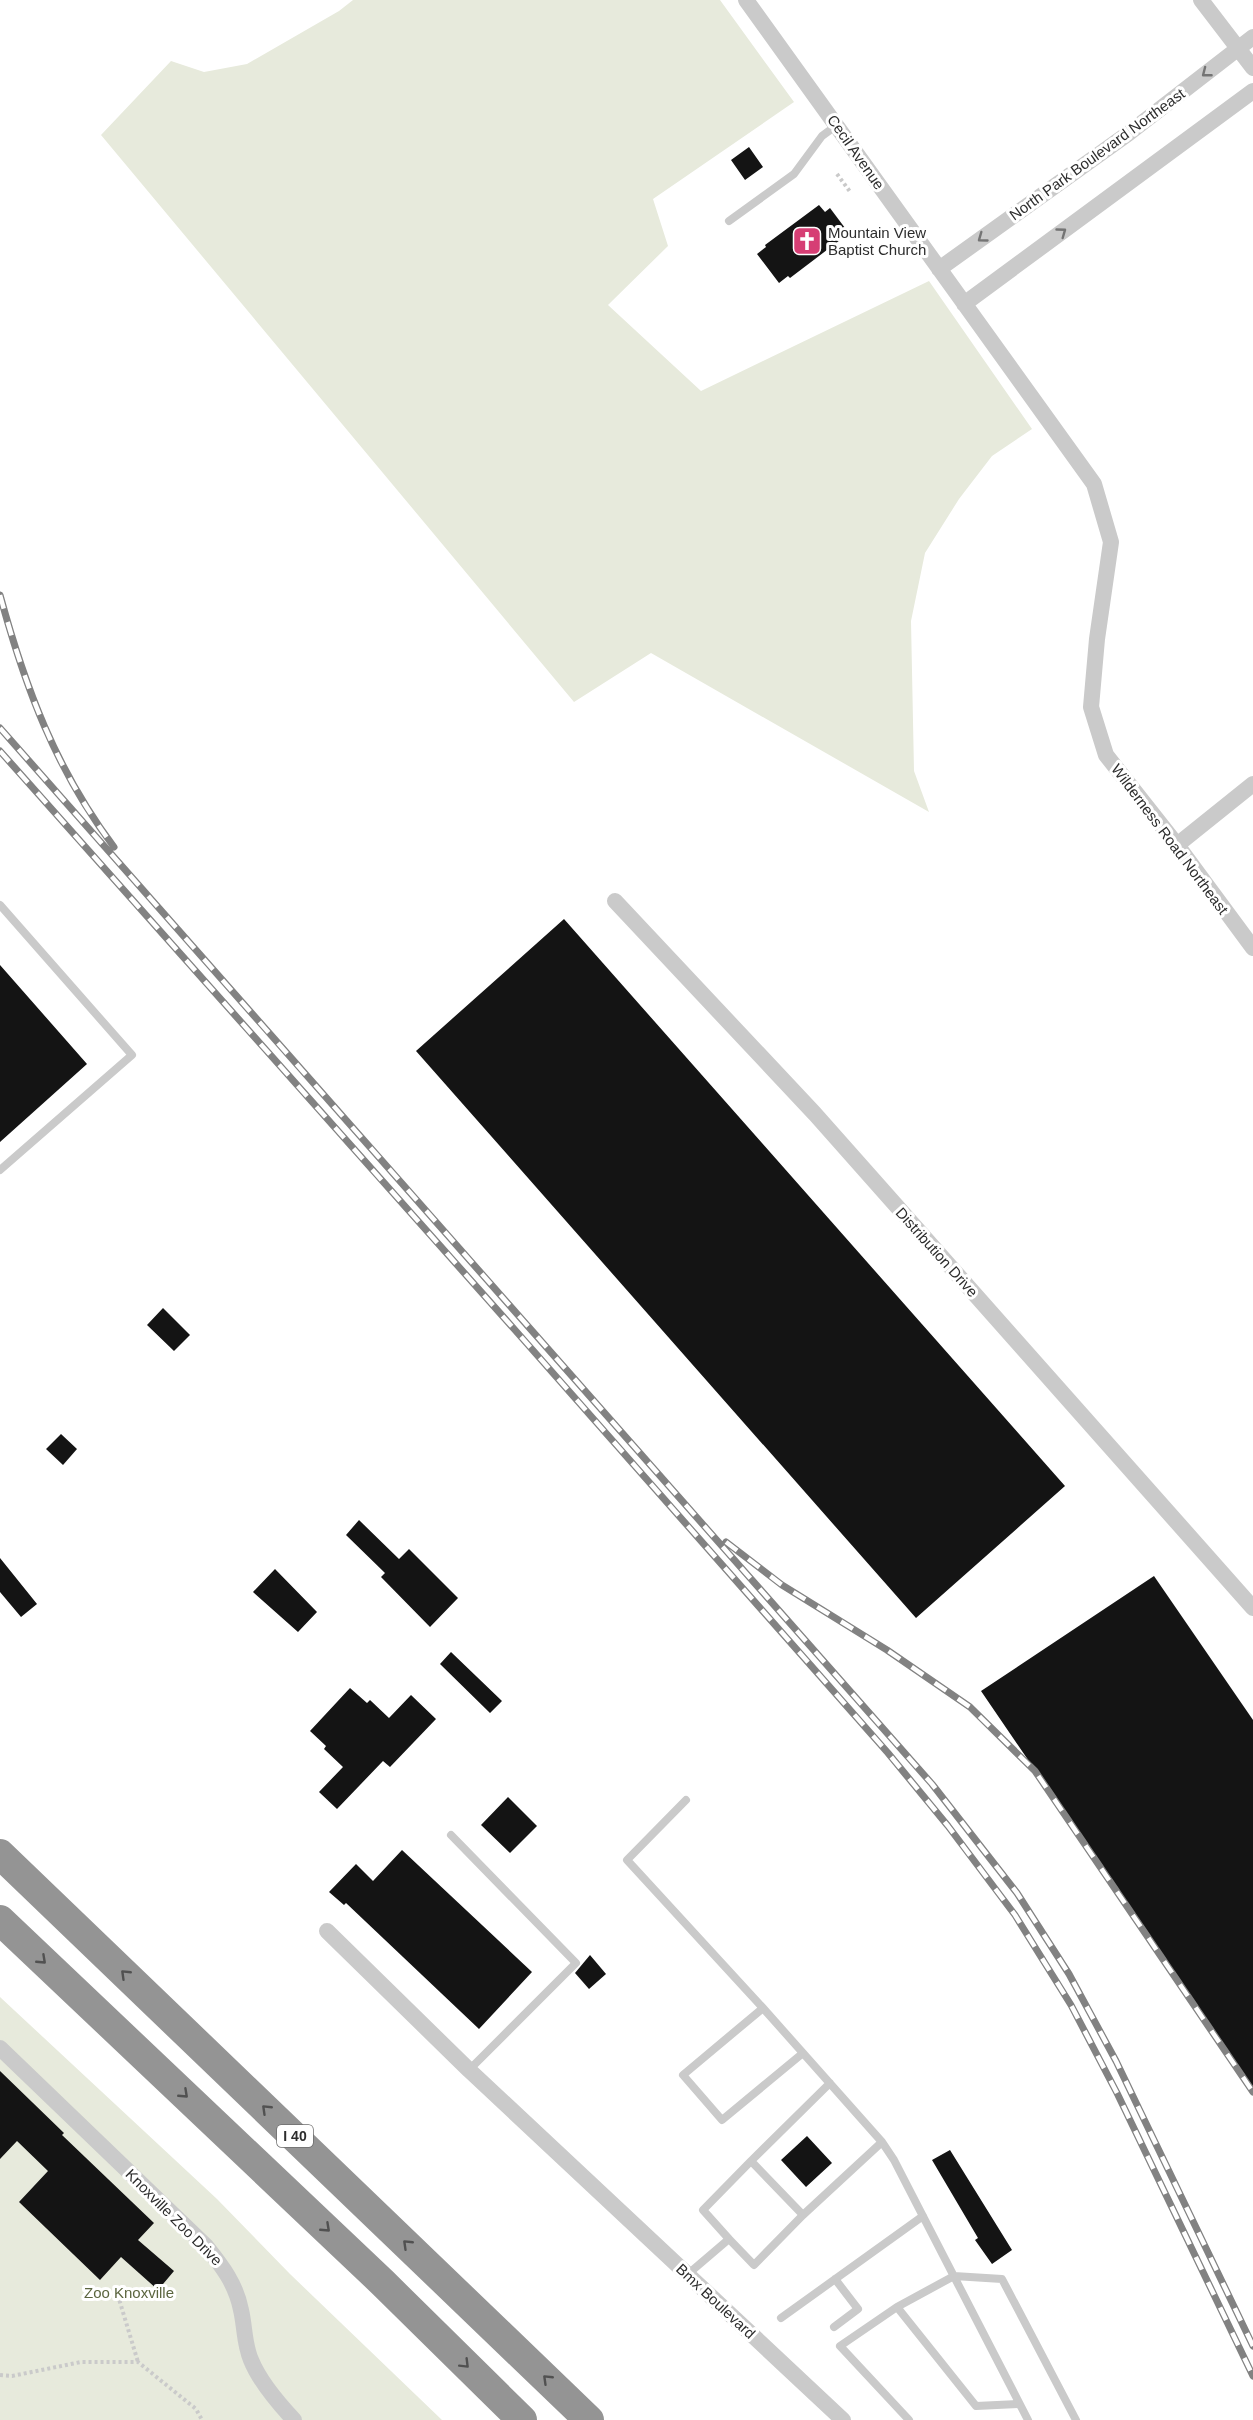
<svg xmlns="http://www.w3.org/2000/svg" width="1253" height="2420" font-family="Helvetica,sans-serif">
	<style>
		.green { fill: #e7eadc }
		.building { fill: #141414 }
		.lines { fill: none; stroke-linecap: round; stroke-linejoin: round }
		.path { stroke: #cacaca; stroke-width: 4; stroke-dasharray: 3 3; stroke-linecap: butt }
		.service { stroke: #cacaca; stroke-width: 8 }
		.minor { stroke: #cacaca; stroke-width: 16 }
		.motorway { stroke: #949494; stroke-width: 30 }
		.rail-casing { stroke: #828282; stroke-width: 7 }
		.rail { stroke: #fff; stroke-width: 4.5; stroke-dasharray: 14; stroke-linecap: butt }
		.oneway { stroke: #747474 }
		.oneway2 { stroke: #515151 }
		.labels { text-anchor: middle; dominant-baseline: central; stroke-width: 6; stroke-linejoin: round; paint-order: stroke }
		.shield { fill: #fff; stroke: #6c6c6c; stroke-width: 1.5 }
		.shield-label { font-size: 14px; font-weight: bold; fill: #2d2d2d }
		.street-label { font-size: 15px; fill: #2d2d2d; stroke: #fff }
		.poi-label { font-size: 15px; fill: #2d2d2d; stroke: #fff; text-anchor: start }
		.park-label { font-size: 15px; fill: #5b653f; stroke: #fff }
	</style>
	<rect width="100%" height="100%" fill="#fff"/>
	<!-- green -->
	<path class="green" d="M353,0h367l74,102 -141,97 15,47 -60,59 93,86 228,-110 103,148 -40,27 -33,43 -34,54 -14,68 3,150 15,41 -278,-159 -77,49 -473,-567 70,-74 33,11 43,-8 92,-53z
		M0,1997l217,202 73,75 152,146h-442z"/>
	<!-- building -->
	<path class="building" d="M749,147l14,20 -18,13 -14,-20z
		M819,205l6,7 5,-4 18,24 -6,3 2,2 -54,41 -2,-2 -9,7 -22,-29 9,-7 -1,-2z
		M564,919l501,567 -149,132 -500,-567z
		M0,965l87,99 -87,78z
		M163,1308l27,27 -16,16 -27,-26z
		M61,1434l16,15 -14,16 -17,-16z
		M359,1520l40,39 10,-10 49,49 -28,29 -49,-50 4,-4 -39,-38z
		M0,1558l37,46 -16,13 -21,-25z
		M275,1569l42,43 -19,20 -45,-40z
		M1154,1576l99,144v369l-272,-398z
		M451,1652l51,49 -12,12 -50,-49z
		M350,1688l17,15 3,-3 19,18 22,-23 25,24 -46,48 -7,-6 -46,48 -18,-17 24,-25 -19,-18 2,-3 -16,-15z
		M508,1797l29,29 -27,27 -29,-28z
		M402,1850l130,122 -53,57 -133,-126 -2,2 -15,-13 27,-28 17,17z
		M590,1955l16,19 -17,15 -14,-16z
		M0,2071l64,62 -2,2 92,88 -16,17 36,31 -16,19 -37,-33 -21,23 -81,-78 29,-31 -31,-30 -17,18z
		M807,2136l25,27 -26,24 -25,-27z
		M950,2150l62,100 -20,14 -17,-24 3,-2 -46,-78z"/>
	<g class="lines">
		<!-- path -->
		<path class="path" d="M837,174l14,19
			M116,2289l22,73
			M0,2375l12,1 69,-14h57l58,47 6,11"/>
		<!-- service -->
		<path class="service" d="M729,221l65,-47 28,-38 15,-11
			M0,905l132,150 -132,115
			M686,1800l-59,60 136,148 119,134 -79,73 -49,50 -25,-26
			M451,1835l125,128 -107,107
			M763,2008l-80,67 39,45 81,-67
			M882,2142l12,18 134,260
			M751,2161l79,-78
			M688,2274l41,-35 -26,-29 48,-49 52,54
			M897,2307l57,-31 48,3 74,141
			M781,2318l142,-102
			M834,2327l24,-18 -23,-30
			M909,2420l-69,-74 57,-39 79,99 43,-2"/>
		<!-- minor -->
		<path class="minor" d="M746,0l348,484 17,58 -14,97 -6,68 15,48 71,90 76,103
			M1201,0l52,68
			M939,269l190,-136 124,-96
			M964,304l289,-213
			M1177,845l76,-61
			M615,901l200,213 438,494
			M327,1931l142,139 374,350
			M0,2048l206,198c16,20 30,38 35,64 4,17 3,34 10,50 8,20 28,44 43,60"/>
		<!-- motorway -->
		<path class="motorway" d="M0,1854l589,566
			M0,1920l383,363 139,137"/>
		<!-- rail casing -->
		<g class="rail-casing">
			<path id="rail" d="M0,595c25,92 56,175 114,252
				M0,728l932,1056 85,109 52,81 47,87 137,285
				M0,751l515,579 373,423 60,73 67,89 56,90 46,88 136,283
				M726,1542l56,43 105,65 83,57 65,64 218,321"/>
		</g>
		<!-- rail -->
		<use href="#rail" class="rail"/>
	</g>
	<!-- one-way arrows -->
	<defs><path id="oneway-chevron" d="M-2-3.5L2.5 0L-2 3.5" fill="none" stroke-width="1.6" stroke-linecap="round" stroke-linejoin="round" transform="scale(1.5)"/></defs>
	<g class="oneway">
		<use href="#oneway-chevron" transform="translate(1206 73) rotate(142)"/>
		<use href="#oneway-chevron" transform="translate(1062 232) rotate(-36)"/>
		<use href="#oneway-chevron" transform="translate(982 238) rotate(144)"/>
	</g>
	<g class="oneway2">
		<use href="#oneway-chevron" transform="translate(42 1960) rotate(43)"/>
		<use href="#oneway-chevron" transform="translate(125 1974) rotate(-136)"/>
		<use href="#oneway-chevron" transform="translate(184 2094) rotate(43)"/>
		<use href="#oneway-chevron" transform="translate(266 2109) rotate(-136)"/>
		<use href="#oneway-chevron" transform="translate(326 2228) rotate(43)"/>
		<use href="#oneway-chevron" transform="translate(407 2244) rotate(-136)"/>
		<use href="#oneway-chevron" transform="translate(465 2364) rotate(45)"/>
		<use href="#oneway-chevron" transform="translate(547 2379) rotate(-136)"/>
	</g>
	<!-- icons -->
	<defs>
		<g id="church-square" transform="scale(1.5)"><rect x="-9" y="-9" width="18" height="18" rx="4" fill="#d63e74" stroke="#fff"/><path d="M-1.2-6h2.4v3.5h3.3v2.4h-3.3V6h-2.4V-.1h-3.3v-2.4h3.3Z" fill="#fff"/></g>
	</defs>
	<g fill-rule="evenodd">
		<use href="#church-square" x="807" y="241"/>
	</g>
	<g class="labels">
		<!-- shield labels -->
		<rect class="shield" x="277" y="2125" width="36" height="22" rx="4.5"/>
		<g class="shield-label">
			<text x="295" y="2136">I 40</text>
		</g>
		<!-- street labels -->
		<g class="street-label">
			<text transform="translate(856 152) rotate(55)">Cecil Avenue</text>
			<text transform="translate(1097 154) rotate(-36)">North Park Boulevard Northeast</text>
			<text transform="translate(1170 839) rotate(53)">Wilderness Road Northeast</text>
			<text transform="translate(937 1252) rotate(48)">Distribution Drive</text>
			<text transform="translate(174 2217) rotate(45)">Knoxville Zoo Drive</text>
			<text transform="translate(716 2301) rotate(43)">Bmx Boulevard</text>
		</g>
		<!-- poi labels -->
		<g class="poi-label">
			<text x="828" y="232">Mountain View<tspan x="828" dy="17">Baptist Church</tspan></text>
		</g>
		<!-- park labels -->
		<g class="park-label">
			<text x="129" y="2292">Zoo Knoxville</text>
		</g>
	</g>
</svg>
